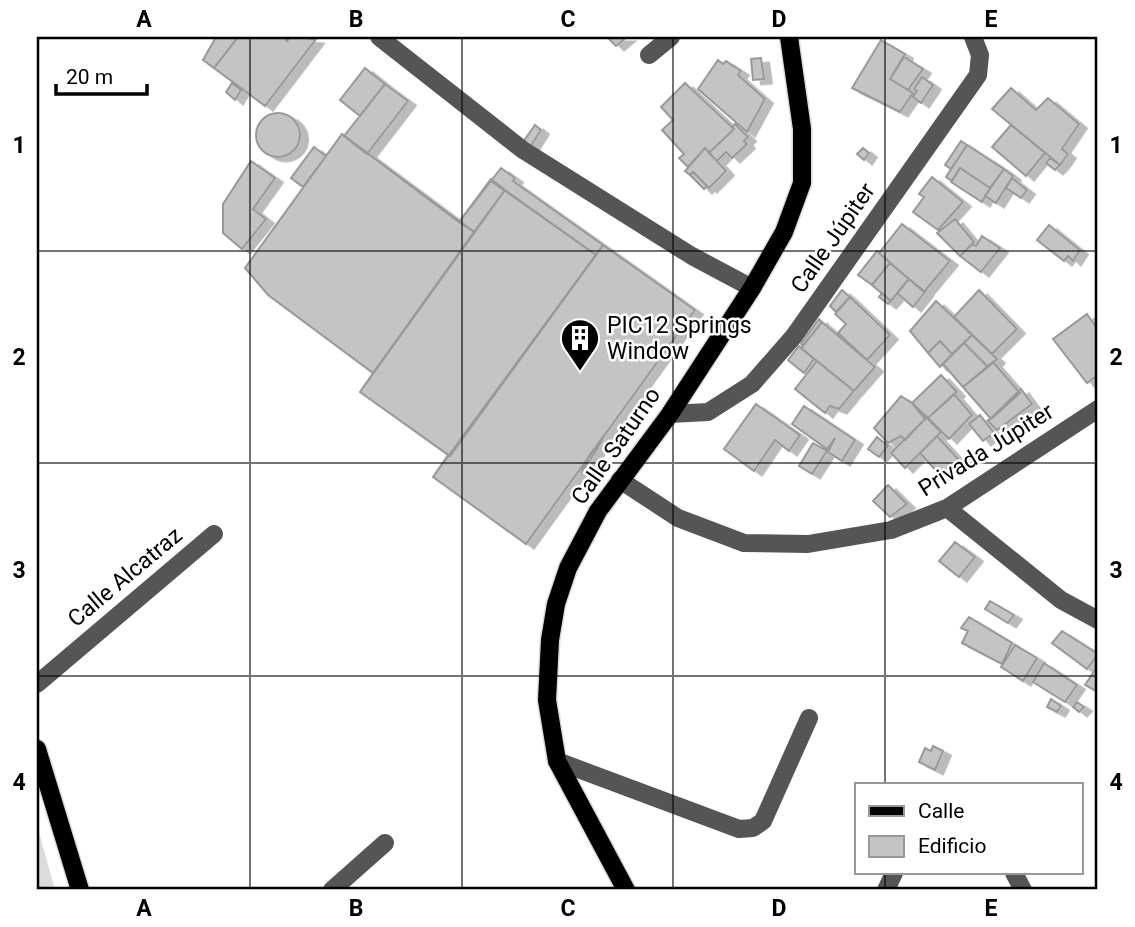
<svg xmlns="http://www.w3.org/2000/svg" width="1135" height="927" font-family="Roboto,sans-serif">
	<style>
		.green { fill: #dcdcdc }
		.building { fill: #c4c4c4; stroke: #999; stroke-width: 2; filter: url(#shadow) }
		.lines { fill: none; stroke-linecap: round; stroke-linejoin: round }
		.major-casing { stroke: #dbdbdb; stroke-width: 21 }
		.minor { stroke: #555; stroke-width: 18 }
		.major { stroke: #000; stroke-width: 18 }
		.grid { fill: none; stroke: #000; stroke-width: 2; stroke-opacity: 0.55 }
		.labels { text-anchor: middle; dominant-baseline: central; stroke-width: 5; stroke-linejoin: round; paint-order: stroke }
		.street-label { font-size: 23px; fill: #000; stroke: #fff }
		.poi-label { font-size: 23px; fill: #000; stroke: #fff; text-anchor: start }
		.neatline { fill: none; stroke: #000; stroke-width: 2.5 }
		.grid-label { font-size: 23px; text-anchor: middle; font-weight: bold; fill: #000 }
	</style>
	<defs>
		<filter id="shadow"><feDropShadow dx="8" dy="4.5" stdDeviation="0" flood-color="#0004"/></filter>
	</defs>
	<rect width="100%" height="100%" fill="#fff"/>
	<!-- green -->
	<path class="green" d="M37,825l18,65h-18z"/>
	<!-- building -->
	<path class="building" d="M216,37h22l-24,31 -11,-8z
		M238,37h47l2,4 3,-4 26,2 -51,67 -51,-38z
		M607,37h20l-11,9z
		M881,40l24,14 -15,25 23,14 -13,19 -48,-24z
		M904,57l19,12 -15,21 -18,-11z
		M761,58l3,21 -11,1 -2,-21z
		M718,60l5,4 3,-3 15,10 -3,4 27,24 -18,33 -49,-43z
		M365,68l20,16 -25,32 -20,-16z
		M922,77l11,8 -12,18 -8,-6 4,-6 -3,-2z
		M232,83l9,7 -6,10 -9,-8z
		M685,83l49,46 -25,24 -4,-5 -17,19 -9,-9 5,-4 -22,-24 11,-10 -12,-13z
		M385,84l23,17 -41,53 -23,-18z
		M1011,88l25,22 12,-12 31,26 -17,25 6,5 -8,11 -68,-56z
		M256 135a22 22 0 1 1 44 0a22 22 0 1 1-44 0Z
		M735,124l13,13 -4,4 3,3 -15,14 -6,-6 -9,9 -8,-8 25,-24 -2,-2z
		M535,125l6,5 -11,17 -7,-5z
		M1011,125l34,28 -19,23 -34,-29z
		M342,134l117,88 42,-54 14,10 -2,3 182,129 -169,234 -93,-67 15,-22 -88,-63 13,-19 -105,-78 -23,-27z
		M342,134l132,98 -101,141 -105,-78 -23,-27z
		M961,141l6,4 -16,24 -6,-4z
		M967,145l37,24 -14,19 -30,-20 -8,13 -6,-4z
		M314,147l12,9 -23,31 -12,-9z
		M705,148l21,23 -17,17 -16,-16 -3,3 -5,-4z
		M863,148l6,5 -5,7 -7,-6z
		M1050,158l10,7 -5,5 -9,-7z
		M251,161l24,17 -22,31 13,10 -24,30 -19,-16v-29z
		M501,168l14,10 -2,3 90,64 -7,10 -105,-74z
		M960,168l30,20 -8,14 -31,-20z
		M1004,169l9,7 -17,27 -11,-7z
		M693,172l14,14 -3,3 -14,-14z
		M932,177l31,25 -25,28 -25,-18 11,-15 -5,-3z
		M1012,178l15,12 -6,8 -15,-10z
		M491,179l14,11 -31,42 -15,-10z
		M505,190l91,65 -146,201 -90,-64z
		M955,219l19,23 -14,14 -23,-23z
		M902,224l48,37 -26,31 -45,-39z
		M1049,225l31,25 -7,11 -5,-5 -4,5 -27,-21z
		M982,236l18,12 -19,24 -21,-16 12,-12 4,2z
		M603,245l92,65 -169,234 -93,-67z
		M877,251l13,12 -18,22 -14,-10z
		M890,263l19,16 -18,22 -19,-16z
		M909,279l16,13 -12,15 -16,-14z
		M842,290l8,7 -14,15 -6,-6z
		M979,290l38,39 -25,25 -38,-37z
		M882,293l9,8 -3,3 -9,-7z
		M850,297l40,38 -23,25 -29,-27 8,-9 -11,-10z
		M936,301l36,34 -20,19 -12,-13 -12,12 -18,-22z
		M1087,314l11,16v45l-11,8 -34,-44z
		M819,319l3,3 -19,24 -2,-2z
		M822,322l53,45 -21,24 -53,-43z
		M972,335l25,24 -9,8 -24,-24z
		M940,341l12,13 -12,13 -12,-14z
		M964,343l24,24 -25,20 -20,-23z
		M799,346l15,13 -10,14 -16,-13z
		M817,361l37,30 -15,18 -9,-3 -5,7 -30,-24z
		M993,362l27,31 -29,26 -28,-32z
		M941,375l16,17 -29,26 -16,-15z
		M1021,389l11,15 -35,26 -9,-9z
		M954,394l18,21 -23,24 -21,-21z
		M901,396l11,7 13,16 -20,21 -4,-4 -13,7 -14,-15z
		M756,404l44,31 -11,16 -14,-11 -21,31 -30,-22z
		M804,406l51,34 -13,21 -14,-9 7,-14 -8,11 -35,-25z
		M923,414l18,18 -36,36 -14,-15 34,-34z
		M980,415l14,18 -11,8 -14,-17z
		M605,434l-9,17 -15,22 8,-17z
		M937,436l21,23 -18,16 -20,-22z
		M877,437l11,9 -9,11 -11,-8z
		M813,443l14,8 -15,23 -13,-8z
		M888,485l19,19 -17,13 -17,-16z
		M955,542l20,15 -16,20 -20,-16z
		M990,601l24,14 -6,8 -23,-14z
		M969,617l43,26 -10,21 -40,-21 6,-12 -7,-3z
		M1062,631l36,23 -11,15 -35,-26z
		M1015,645l22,13 -14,23 -22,-14z
		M1044,663l33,22 -12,17 -32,-20z
		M1097,667h1v25l-13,-7z
		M1051,699l10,7 -4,6 -10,-5z
		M1077,702l7,5 -5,5 -6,-5z
		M933,746l10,5 -8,19 -16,-8 6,-14 6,3z"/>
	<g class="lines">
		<!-- major casing -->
		<g class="major-casing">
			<path id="major" d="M37,749l43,141
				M626,890l-69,-129 -10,-61 3,-60 6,-36 12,-36 30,-57 72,-97 82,-126 32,-56 18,-49v-54l-13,-92"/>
		</g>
		<!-- minor -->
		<path class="minor" d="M379,37l144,113 169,106 60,32
			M649,55l22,-18
			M670,414l38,-2 44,-28 42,-48 184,-261 2,-20 -7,-18
			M620,480l58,38 66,25 64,1 83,-14 56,-22 151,-99
			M947,508l114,92 37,20
			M37,684l177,-150
			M557,761l182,68 14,-1 10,-7 46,-103
			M1014,873l9,17
			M332,890l53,-47
			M886,890l8,-17"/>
		<!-- major -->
		<use href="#major" class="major"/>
	</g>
	<!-- grid -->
	<path class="grid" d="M250,37v853M462,37v853M673,37v853M885,37v748M37,251h1061M37,463h1061M37,676h1061M885,873v17"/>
	<!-- icons -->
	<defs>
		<g id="building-pin" transform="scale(2.0125)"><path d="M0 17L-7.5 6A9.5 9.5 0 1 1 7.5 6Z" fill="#000" stroke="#fff"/><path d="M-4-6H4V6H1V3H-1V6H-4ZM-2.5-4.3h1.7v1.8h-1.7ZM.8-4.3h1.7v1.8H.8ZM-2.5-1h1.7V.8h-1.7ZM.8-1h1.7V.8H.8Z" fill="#fff"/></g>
	</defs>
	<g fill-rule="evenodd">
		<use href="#building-pin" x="580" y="338"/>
	</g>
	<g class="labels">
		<!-- street labels -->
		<g class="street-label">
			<text transform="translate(833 238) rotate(-55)">Calle Júpiter</text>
			<text transform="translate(616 446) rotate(-55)">Calle Saturno</text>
			<text transform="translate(986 450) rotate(-32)">Privada Júpiter</text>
			<text transform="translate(125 577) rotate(-40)">Calle Alcatraz</text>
		</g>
		<!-- poi labels -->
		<g class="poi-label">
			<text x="607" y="325">PIC12 Springs<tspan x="607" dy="26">Window</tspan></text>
		</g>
	</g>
	<!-- border -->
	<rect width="1135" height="927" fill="none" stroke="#ffffff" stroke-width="77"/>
	<!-- legend -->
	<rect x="855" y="783" width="228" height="91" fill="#ffffff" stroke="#999999" stroke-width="2"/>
	<rect x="869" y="806" width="35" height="10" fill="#000000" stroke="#999999" stroke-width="2"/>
	<text x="918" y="818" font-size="21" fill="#000000">Calle</text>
	<rect x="869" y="836" width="35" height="21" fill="#c4c4c4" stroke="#999999" stroke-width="2"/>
	<text x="918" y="853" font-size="21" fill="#000000">Edificio</text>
	<!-- scale -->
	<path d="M56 84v10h91v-10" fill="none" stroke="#000000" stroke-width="3.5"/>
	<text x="66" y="84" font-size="21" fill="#000000" stroke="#ffffff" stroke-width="5" paint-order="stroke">20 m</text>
	<rect x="38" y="38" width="1058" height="850" class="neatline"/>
	<g class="grid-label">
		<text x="144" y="27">A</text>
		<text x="356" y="27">B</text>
		<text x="568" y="27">C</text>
		<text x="779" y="27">D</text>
		<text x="991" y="27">E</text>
		<text x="19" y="153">1</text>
		<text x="1116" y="153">1</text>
		<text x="19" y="365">2</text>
		<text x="1116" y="365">2</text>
		<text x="19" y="578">3</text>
		<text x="1116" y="578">3</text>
		<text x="19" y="790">4</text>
		<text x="1116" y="790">4</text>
		<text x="144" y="916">A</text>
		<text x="356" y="916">B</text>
		<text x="568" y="916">C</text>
		<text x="779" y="916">D</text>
		<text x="991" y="916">E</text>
	</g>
</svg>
